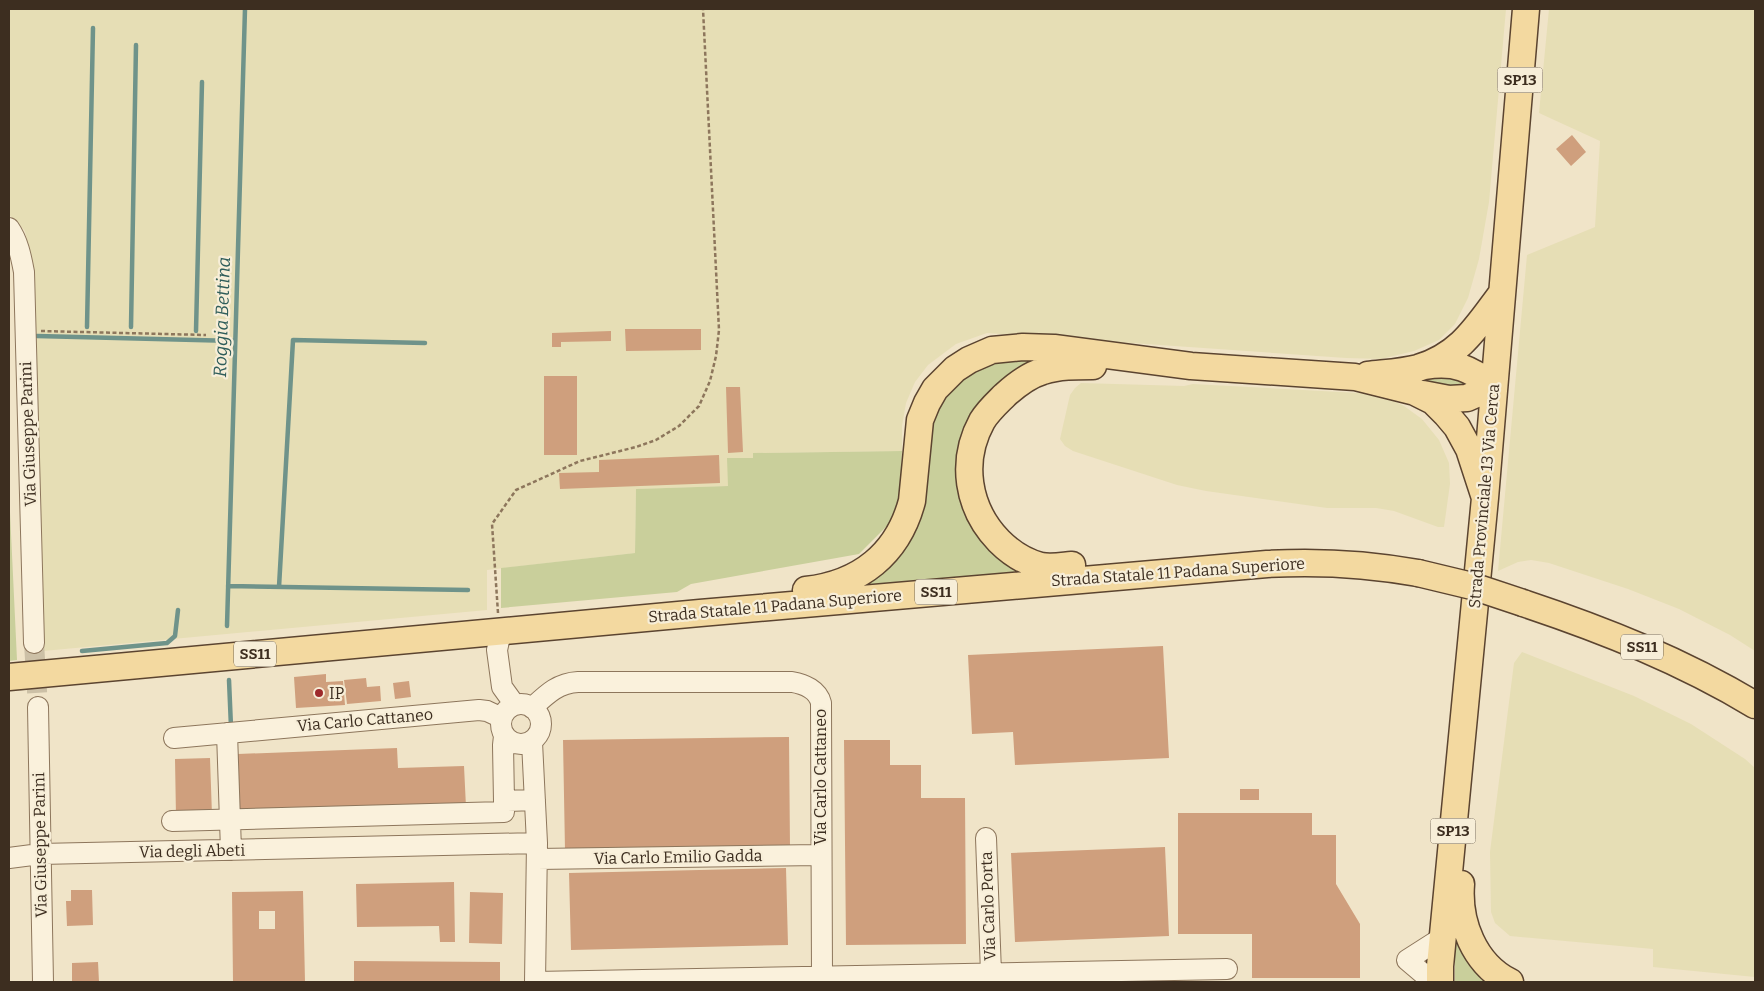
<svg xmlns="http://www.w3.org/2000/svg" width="1764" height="991" font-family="Bitter,serif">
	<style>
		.farmland { fill: #e6deb5 }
		.green { fill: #c9cf9b }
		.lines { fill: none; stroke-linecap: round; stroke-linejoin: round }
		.stream { stroke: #6f938a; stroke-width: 4.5 }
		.building { fill: #cf9f7d; fill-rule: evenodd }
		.minor-tunnel { stroke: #ccc0a6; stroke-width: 20; stroke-dasharray: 20 10; stroke-linecap: butt }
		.minor-casing { stroke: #8d765c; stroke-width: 22 }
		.major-casing { stroke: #5b4430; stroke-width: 29 }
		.path { stroke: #8d765c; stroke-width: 2.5; stroke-dasharray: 4 2.5; stroke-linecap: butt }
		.minor { stroke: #faf1dc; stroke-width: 20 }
		.major { stroke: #f3d9a0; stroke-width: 26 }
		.major-bridge-casing { stroke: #5b4430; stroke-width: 29; stroke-linecap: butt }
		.major-bridge { stroke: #f3d9a0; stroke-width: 26 }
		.poi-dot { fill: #9e2a2b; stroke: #f7eed8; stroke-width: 2 }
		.labels { text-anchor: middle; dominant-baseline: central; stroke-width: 4.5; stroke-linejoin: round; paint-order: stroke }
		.shield { fill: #f7eed8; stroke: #756857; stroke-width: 1 }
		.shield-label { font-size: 15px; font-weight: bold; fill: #3d2e20 }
		.street-label { font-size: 16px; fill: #3d2e20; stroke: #f7eed8 }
		.poi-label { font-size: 16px; fill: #3d2e20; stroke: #f7eed8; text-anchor: start }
		.water-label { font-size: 18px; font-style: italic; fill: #2f5d5a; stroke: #f7eed8 }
	</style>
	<rect width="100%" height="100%" fill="#f0e4c8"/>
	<!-- farmland -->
	<path class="farmland" d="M9,9h1497l-17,193 -10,57 -11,39 -13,26 -16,16 -25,11 -33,8 -35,-1 -359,-25 -31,11 -28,21 -13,17 -9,21 -4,23v25l-148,2 -1,5 -25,28 -92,3 -1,64 -148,17v40l-444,41 -15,-406 -3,-14 -7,-8 -9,-8z
		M1549,9h206v642l-25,-16 -51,-26 -51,-20 -79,-26 -18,-3 -13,2 -20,9 29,-316 68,-28 5,-86 -61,-28z
		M1081,383l103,3 9,-2 166,9 27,4 18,9 18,13 17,21 10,23 1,21 -6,43h-6l-44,-16 -18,-3h-49l-121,-17 -29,-6 -104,-34 -8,-5 -5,-7 10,-44 5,-7z
		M1522,652l112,44 57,28 54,35 10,9v209l-102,-10v-18l-143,-13 -15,-13 -4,-11 -1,-60 24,-189z"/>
	<!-- green -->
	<path class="green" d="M1056,356l-45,23 -50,99 63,93 -169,17 33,-28 39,-147 45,-48z
		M1462,376l9,15 -83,-11z
		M902,451l-2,49 -7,20 -34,34 -168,30 -14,8 -176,16v-40l134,-15 1,-64 92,-3 -1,-28h26v-5z
		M9,512h1l7,148 -8,1z
		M1455,935l18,33 13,14h-31z"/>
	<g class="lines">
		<!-- stream -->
		<path class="stream" d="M87,327l6,-299
			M131,327l5,-282
			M196,331l6,-249
			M37,336l198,5
			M228,586l240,4
			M279,587l14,-247 132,3
			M227,626l18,-617
			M82,651l85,-8 8,-7 3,-26
			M229,680l2,47"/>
	</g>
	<!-- building -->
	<path class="building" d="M1572,135l14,17 -15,14 -15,-17z
		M625,329h76v21l-75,1z
		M611,331v10l-50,1v5h-9v-14z
		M544,376h33v79h-33z
		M726,387h14l3,65 -15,1z
		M719,455l1,28 -160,6 -1,-16 40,-1v-12z
		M1163,646l6,112 -154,7 -2,-33 -41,2 -4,-79z
		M326,674v8l17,-1 2,24 -49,3 -2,-31z
		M366,678l1,9 13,-1 1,15 -34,3 -3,-24z
		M409,681l2,16 -16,2 -2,-16z
		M789,737l1,110 -225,3 -2,-110z
		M844,740h46v25h31v33h44l1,146 -120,1z
		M397,748l1,20 66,-2 2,41 -226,8 -2,-61z
		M210,758l2,57 -36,1 -1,-57z
		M1240,789h19v11h-19z
		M1178,813h134v22h24v49l24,40v54h-108v-44h-74z
		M1165,847l4,89 -154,6 -4,-89z
		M786,868l2,77 -217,5 -2,-77z
		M454,882l1,60h-15l-1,-16 -82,1 -1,-43z
		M71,890h21l1,35 -26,1 -1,-25h5z
		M303,891l2,91h-72l-1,-90zM259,911h16v18h-16z
		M470,892l33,1 -1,51 -33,-1z
		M354,961l146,1v20h-146z
		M98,962l1,20h-27v-19z"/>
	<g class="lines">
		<!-- minor-tunnel -->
		<path class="minor-tunnel" d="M34,643l4,64"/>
		<!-- minor casing -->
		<g class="minor-casing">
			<path id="minor" d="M9,228c9,13 12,28 15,44l10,371
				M501,632l-4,18 5,37 13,18
				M501 724a20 20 0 1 1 40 0a20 20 0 1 1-40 0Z
				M38,707l5,275
				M532,708c15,-14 26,-25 46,-26h214c12,2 26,8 29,21l1,274
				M227,733l4,117
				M174,738l305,-28 8,1 15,7
				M532,742l5,101 -2,139
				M504,801l-1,-56 1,-9
				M172,821l332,-9v-11l31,-1
				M986,838l5,135
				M9,858l31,-4 497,-11
				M537,859l283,-4
				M535,982l692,-13
				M1433,982l-26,-22 36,-23"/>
		</g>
		<!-- major casing -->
		<g class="major-casing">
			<path id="major" d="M1425,366c31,-5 45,3 69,20
				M1368,375c16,-2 34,-3 50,-7 43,-13 59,-42 84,-75
				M1423,394l26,5 18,-1 27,-12
				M1072,565c-11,1 -21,3 -31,1 -16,-4 -31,-14 -42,-25 -32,-33 -39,-80 -17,-120 6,-10 15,-18 23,-26 11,-10 24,-20 38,-24 16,-5 33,-5 50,-5
				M806,590c54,-6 92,-36 106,-89l8,-81 7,-17 8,-14 20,-20 14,-9 23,-10 31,-3 31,1 137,18 164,11 60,15 18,9 13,13 11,13 12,22 16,49
				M1523,603c81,27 159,58 232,102
				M9,677l691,-64 567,-49c51,-3 101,0 151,9
				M1461,884c-3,38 13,80 49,98
				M1440,982v-16l45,-468 41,-489"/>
		</g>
		<!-- path -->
		<path class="path" d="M41,331l165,4
			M498,613l-6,-89 24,-34 64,-29 56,-14 20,-7 23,-14 20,-20 11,-25 6,-25 3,-26 -16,-321"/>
		<!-- minor -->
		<use href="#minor" class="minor"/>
		<!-- major -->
		<use href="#major" class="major"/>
		<!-- major-bridge casing -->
		<g class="major-bridge-casing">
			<path id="major-bridge" d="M1418,573l54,13 51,17"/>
		</g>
		<!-- major-bridge -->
		<use href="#major-bridge" class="major-bridge"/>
	</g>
	<!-- markers -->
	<circle class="poi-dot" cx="319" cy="693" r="5"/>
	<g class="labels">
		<!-- shield labels -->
		<g class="shield">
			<rect x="1497.5" y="67.5" width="45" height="25" rx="4"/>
			<rect x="915" y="579.5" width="42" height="25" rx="4"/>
			<rect x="1621" y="634.5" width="42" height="25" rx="4"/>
			<rect x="234" y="641.5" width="42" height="25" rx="4"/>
			<rect x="1430.5" y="818.5" width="45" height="25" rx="4"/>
		</g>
		<g class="shield-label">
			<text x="1520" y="80">SP13</text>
			<text x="936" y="592">SS11</text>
			<text x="1642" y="647">SS11</text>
			<text x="255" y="654">SS11</text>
			<text x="1453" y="831">SP13</text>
		</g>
		<!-- street labels -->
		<g class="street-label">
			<text transform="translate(28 434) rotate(-92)">Via Giuseppe Parini</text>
			<text transform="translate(1484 496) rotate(-85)">Strada Provinciale 13 Via Cerca</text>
			<text transform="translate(1178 572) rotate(-4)">Strada Statale 11 Padana Superiore</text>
			<text transform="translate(775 606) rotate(-5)">Strada Statale 11 Padana Superiore</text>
			<text transform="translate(365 720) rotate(-5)">Via Carlo Cattaneo</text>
			<text transform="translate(820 777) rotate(-90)">Via Carlo Cattaneo</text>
			<text transform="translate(40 845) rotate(-91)">Via Giuseppe Parini</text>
			<text transform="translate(192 851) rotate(-1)">Via degli Abeti</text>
			<text transform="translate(678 857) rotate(-1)">Via Carlo Emilio Gadda</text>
			<text transform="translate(988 906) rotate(-92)">Via Carlo Porta</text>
		</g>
		<!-- poi labels -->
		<g class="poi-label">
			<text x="329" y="693">IP</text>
		</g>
		<!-- water labels -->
		<g class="water-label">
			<text transform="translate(222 317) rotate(-88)">Roggia Bettina</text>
		</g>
	</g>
	<!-- border -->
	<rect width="1764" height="991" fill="none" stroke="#3d2e20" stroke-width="20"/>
</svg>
